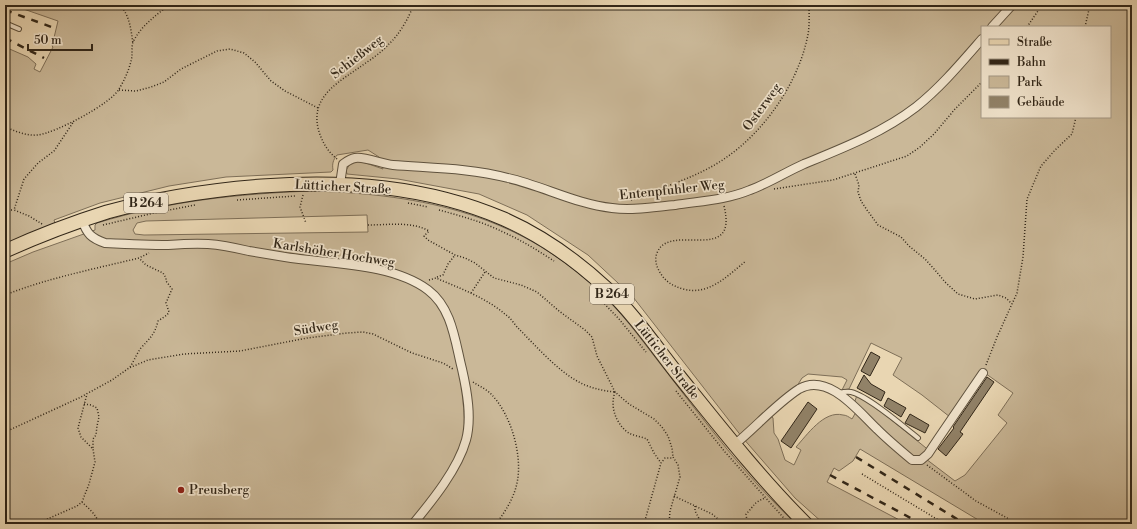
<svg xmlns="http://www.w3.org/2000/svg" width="1137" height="529" font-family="'Libre Bodoni',serif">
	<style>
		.green { fill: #cab898; stroke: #7e6f58; fill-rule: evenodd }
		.building { fill: #918268; stroke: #312618 }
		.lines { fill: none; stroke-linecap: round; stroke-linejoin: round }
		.lane-casing { stroke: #5f523e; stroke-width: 6 }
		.street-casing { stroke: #5f523e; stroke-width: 10 }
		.primary-casing { stroke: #312618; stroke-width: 15 }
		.path { stroke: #312618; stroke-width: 1.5; stroke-dasharray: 1 2; stroke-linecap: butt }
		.lane { stroke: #f1e4cd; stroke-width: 4 }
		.street { stroke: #f1e4cd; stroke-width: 8 }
		.primary { stroke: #e9d6b2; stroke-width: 13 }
		.rail { stroke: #312618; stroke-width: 2.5; stroke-dasharray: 7 7; stroke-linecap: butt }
		.poi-dot { fill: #8f2418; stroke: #f1e4cd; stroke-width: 1.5 }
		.labels { text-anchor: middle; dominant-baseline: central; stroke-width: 3.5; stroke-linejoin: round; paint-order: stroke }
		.shield { fill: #f1e4cd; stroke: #6b5f4e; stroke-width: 1 }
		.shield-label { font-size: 12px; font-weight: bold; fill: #312618 }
		.street-label { font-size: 13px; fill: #312618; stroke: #f1e4cd }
		.poi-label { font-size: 13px; fill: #312618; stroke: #f1e4cd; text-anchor: start }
	</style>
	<rect width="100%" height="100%" fill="#e9d6b2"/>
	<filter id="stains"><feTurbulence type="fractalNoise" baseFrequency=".005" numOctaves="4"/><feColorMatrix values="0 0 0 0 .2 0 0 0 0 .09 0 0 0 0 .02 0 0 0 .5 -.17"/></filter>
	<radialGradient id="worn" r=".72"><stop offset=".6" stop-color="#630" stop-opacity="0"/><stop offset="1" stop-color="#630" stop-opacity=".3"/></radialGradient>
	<!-- green -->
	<path class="green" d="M12,5h1120v519h-147l-125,-75 -7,12 -14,10 -5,-3 -7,14 80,42h-83l-29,-26 -53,-61 -109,-140 -45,-42 -61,-40 -48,-21 -81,-15 -51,-5 -1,-4 5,-7 9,-2 23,8 -4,-12 -11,-7 -31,5c-4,5 -5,9 -4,15l-2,2 -105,5 -57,9 -69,17 -46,17 1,3 -50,22v-198l23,10 8,7 -2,5 6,3 13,-25 -1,-1 6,-25zM982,27h128v90h-128zM871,343l31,15 -9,17 29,20 28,22 32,-46 31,22 -15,22 9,8 -42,52 -10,6 -29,-22 5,-7 -58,-47 -16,-10 -3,9 2,8 -4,7c-3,-2 -6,-4 -9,-4 -19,-5 -36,20 -47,32l5,3 -7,15 -9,-5 -7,-21 -4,-6 -1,-15 -7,-8 31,-24 5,-8 6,-4 34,3 5,3 -5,10 7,-1z
		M311,191c113,3 212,24 295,107 22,22 40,48 59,72 41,53 82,108 131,154h-791v-260l28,-12 62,-22v-5l2,-2c72,-22 139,-29 214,-32zM367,215l1,17 -224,3 -9,-1 -2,-4 4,-7 9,-2z"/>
	<!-- building -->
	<path class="building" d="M871,352l9,5 -10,19 -9,-5z
		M864,375l7,9 14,8 -4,9 -24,-13z
		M987,377l7,5 -34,50 3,2 -17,22 -8,-7 16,-21 -1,-1z
		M888,398l18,10 -5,9 -17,-11z
		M808,402l9,7 -26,39 -10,-7z
		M910,414l19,11 -4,8 -20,-10z"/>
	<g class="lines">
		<!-- lane casing -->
		<g class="lane-casing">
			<path id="lane" d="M5,23l14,6
				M839,393c4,-1 8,-2 12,-1 17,4 52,34 67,46"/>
		</g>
		<!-- street casing -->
		<g class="street-casing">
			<path id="street" d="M992,27l20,-22
				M340,184l3,-20c3,-2 7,-5 12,-6 9,-2 27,6 38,7 38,3 77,3 115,13 35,8 68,26 104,30 21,3 42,-1 63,-3 25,-4 51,-5 75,-15 19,-7 36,-18 54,-26 39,-16 78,-31 112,-57 25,-20 45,-44 66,-68
				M82,220c5,14 9,18 23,23 21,1 42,2 63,2 13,-1 27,-2 40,-1 14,1 28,4 41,7 12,2 24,4 36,6 44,7 107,6 143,33 24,18 27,51 34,79 5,22 10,49 4,71 -8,29 -34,61 -53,84
				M734,445c21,-17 43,-42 65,-56 29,-17 59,22 78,40 11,11 23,21 35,31h9l7,-6 10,-15 45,-66"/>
		</g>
		<!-- primary casing -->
		<g class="primary-casing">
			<path id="primary" d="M5,251c33,-15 67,-28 102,-39 51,-14 103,-22 155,-26 83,-6 165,0 242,33 38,17 73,42 102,69 28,26 50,59 73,88 41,51 81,102 127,148"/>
		</g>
		<!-- path -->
		<path class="path" d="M120,5c10,11 11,25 13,39
			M1027,27l15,-22
			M1085,27l5,-22
			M119,90l17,1 15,-4 13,-5 17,-13 36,-18 13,-2 14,4 11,9 16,19 14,10 33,17
			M5,127c10,4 21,9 33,8 17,-2 73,-31 81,-46 5,-8 10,-19 12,-28 2,-6 0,-13 2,-19 8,-16 22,-26 36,-37
			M337,159c-10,-8 -16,-19 -19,-31 -7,-32 21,-46 42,-61 10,-7 21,-14 29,-23 9,-8 21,-27 24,-39
			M855,174l4,11 -1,7 3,9 6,9 11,15 23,12 8,9 16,13 10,11 10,12 13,12 17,5 23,-4 8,3 6,6
			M774,189l59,-9 74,-24 13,-9 14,-13 21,-25 27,-27
			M303,195l-3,12 6,16
			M237,200l58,-4
			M631,200c31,-13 65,-22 93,-41 39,-26 73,-74 83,-120 3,-11 2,-23 2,-34
			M408,203l20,4
			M724,206c15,60 -55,15 -67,47 -3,7 0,15 4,21 5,8 12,12 22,15 26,7 44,-13 63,-28
			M5,210h9
			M439,210c22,6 44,12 64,22 18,8 34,18 51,29
			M42,224l-13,-8 -15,-6 10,-31 14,-16 16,-12 20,-30
			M103,225l51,-12 41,-8
			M368,225c19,0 44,-4 61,6l-5,5 4,4 27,15 10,3 10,5 19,15 27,7 16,7 22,19 26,19 7,7 5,19 18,36 14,12 25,15 8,8 6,9 4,12 1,9
			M437,277l6,-2 5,-11 7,-9
			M429,280l7,-2c23,10 51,20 70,37 5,3 8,9 12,13 19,19 43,47 67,57 10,4 20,6 30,7
			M471,293l14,-21
			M594,293l25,26 27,33
			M5,295c43,-17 89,-26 134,-37l10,-5
			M986,365l11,-28 20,-44 6,-36 4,-58 14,-33 14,-16 17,-16 4,-17
			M130,367c4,-6 7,-14 11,-19 9,-10 14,-14 17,-27l9,-6 2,-3 -3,-9 6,-14 -6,-8v-3l-3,-5 -17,-8 -7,-7
			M473,382c6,4 13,7 18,12 20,20 32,62 26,89 -3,15 -12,29 -21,41
			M676,391l49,61 64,72
			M615,392c-5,14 0,29 11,39 6,5 14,5 21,8l7,14 7,10
			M84,404l7,1 6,3 2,9 -2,9 -1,9 -3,4v10
			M5,432l74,-34 33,-18 17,-12 19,-8 36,-6 56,-3 67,-13 40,-5 16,-1 10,2 39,19 31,10 10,6
			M927,465l49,36 42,23
			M862,474l83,50
			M674,496l38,18 12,10
			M82,502c6,6 15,13 17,22
			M695,506v5l7,13
			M36,524l41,-18 5,-4 7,-18 6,-22 -2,-13 -12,-12 -3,-9 9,-34
			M644,524l17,-61 4,-5h7
			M669,524l1,-13 10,-34 -2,-12 -5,-8
			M742,524l5,-3 -1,-7c9,-9 7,-11 19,-16"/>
		<!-- lane -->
		<use href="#lane" class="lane"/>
		<!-- street -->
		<use href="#street" class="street"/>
		<!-- primary -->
		<use href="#primary" class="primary"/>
		<!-- rail -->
		<path class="rail" d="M5,10l52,19
			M5,38l39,20
			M856,457l109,67
			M830,475l92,49"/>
	</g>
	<!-- markers -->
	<circle class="poi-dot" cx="181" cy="490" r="4"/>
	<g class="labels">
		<!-- shield labels -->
		<g class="shield">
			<rect x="124" y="193" width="44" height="20" rx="3"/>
			<rect x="590" y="284" width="44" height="20" rx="3"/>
		</g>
		<g class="shield-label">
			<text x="146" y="203">B 264</text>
			<text x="612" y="294">B 264</text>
		</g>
		<!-- street labels -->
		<g class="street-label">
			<text transform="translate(357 57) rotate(-38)">Schießweg</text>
			<text transform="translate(762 107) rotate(-54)">Osterweg</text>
			<text transform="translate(343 187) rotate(3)">Lütticher Straße</text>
			<text transform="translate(672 190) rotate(-6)">Entenpfuhler Weg</text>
			<text transform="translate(334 253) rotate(9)">Karlshöher Hochweg</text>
			<text transform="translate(316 328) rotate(-9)">Südweg</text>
			<text transform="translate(667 360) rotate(52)">Lütticher Straße</text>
		</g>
		<!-- poi labels -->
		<g class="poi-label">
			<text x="189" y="490">Preusberg</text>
		</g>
	</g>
	<!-- margin -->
	<rect width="1137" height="529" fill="none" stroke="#e9d6b2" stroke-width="20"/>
	<rect x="6" y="6" width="1125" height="517" fill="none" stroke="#312618" stroke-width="2"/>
	<rect x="10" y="10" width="1117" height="509" fill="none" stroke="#312618"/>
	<!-- legend -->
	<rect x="981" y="26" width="130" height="92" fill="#f1e4cd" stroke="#a49885"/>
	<rect x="989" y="39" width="20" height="6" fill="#e9d6b2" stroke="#a49885"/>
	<text x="1017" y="46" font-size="12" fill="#312618">Straße</text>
	<rect x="989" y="59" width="20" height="6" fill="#312618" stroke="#a49885"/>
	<text x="1017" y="66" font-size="12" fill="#312618">Bahn</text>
	<rect x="989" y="76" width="20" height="12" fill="#cab898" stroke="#a49885"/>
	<text x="1017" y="86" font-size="12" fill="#312618">Park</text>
	<rect x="989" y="96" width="20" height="12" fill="#918268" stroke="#a49885"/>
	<text x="1017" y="106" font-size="12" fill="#312618">Gebäude</text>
	<!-- scale -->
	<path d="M28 44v6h64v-6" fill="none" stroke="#312618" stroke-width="2"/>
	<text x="34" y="44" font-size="12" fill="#312618" stroke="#f1e4cd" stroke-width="3" paint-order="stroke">50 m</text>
	<rect width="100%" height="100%" filter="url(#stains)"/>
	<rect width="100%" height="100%" fill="url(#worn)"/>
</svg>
